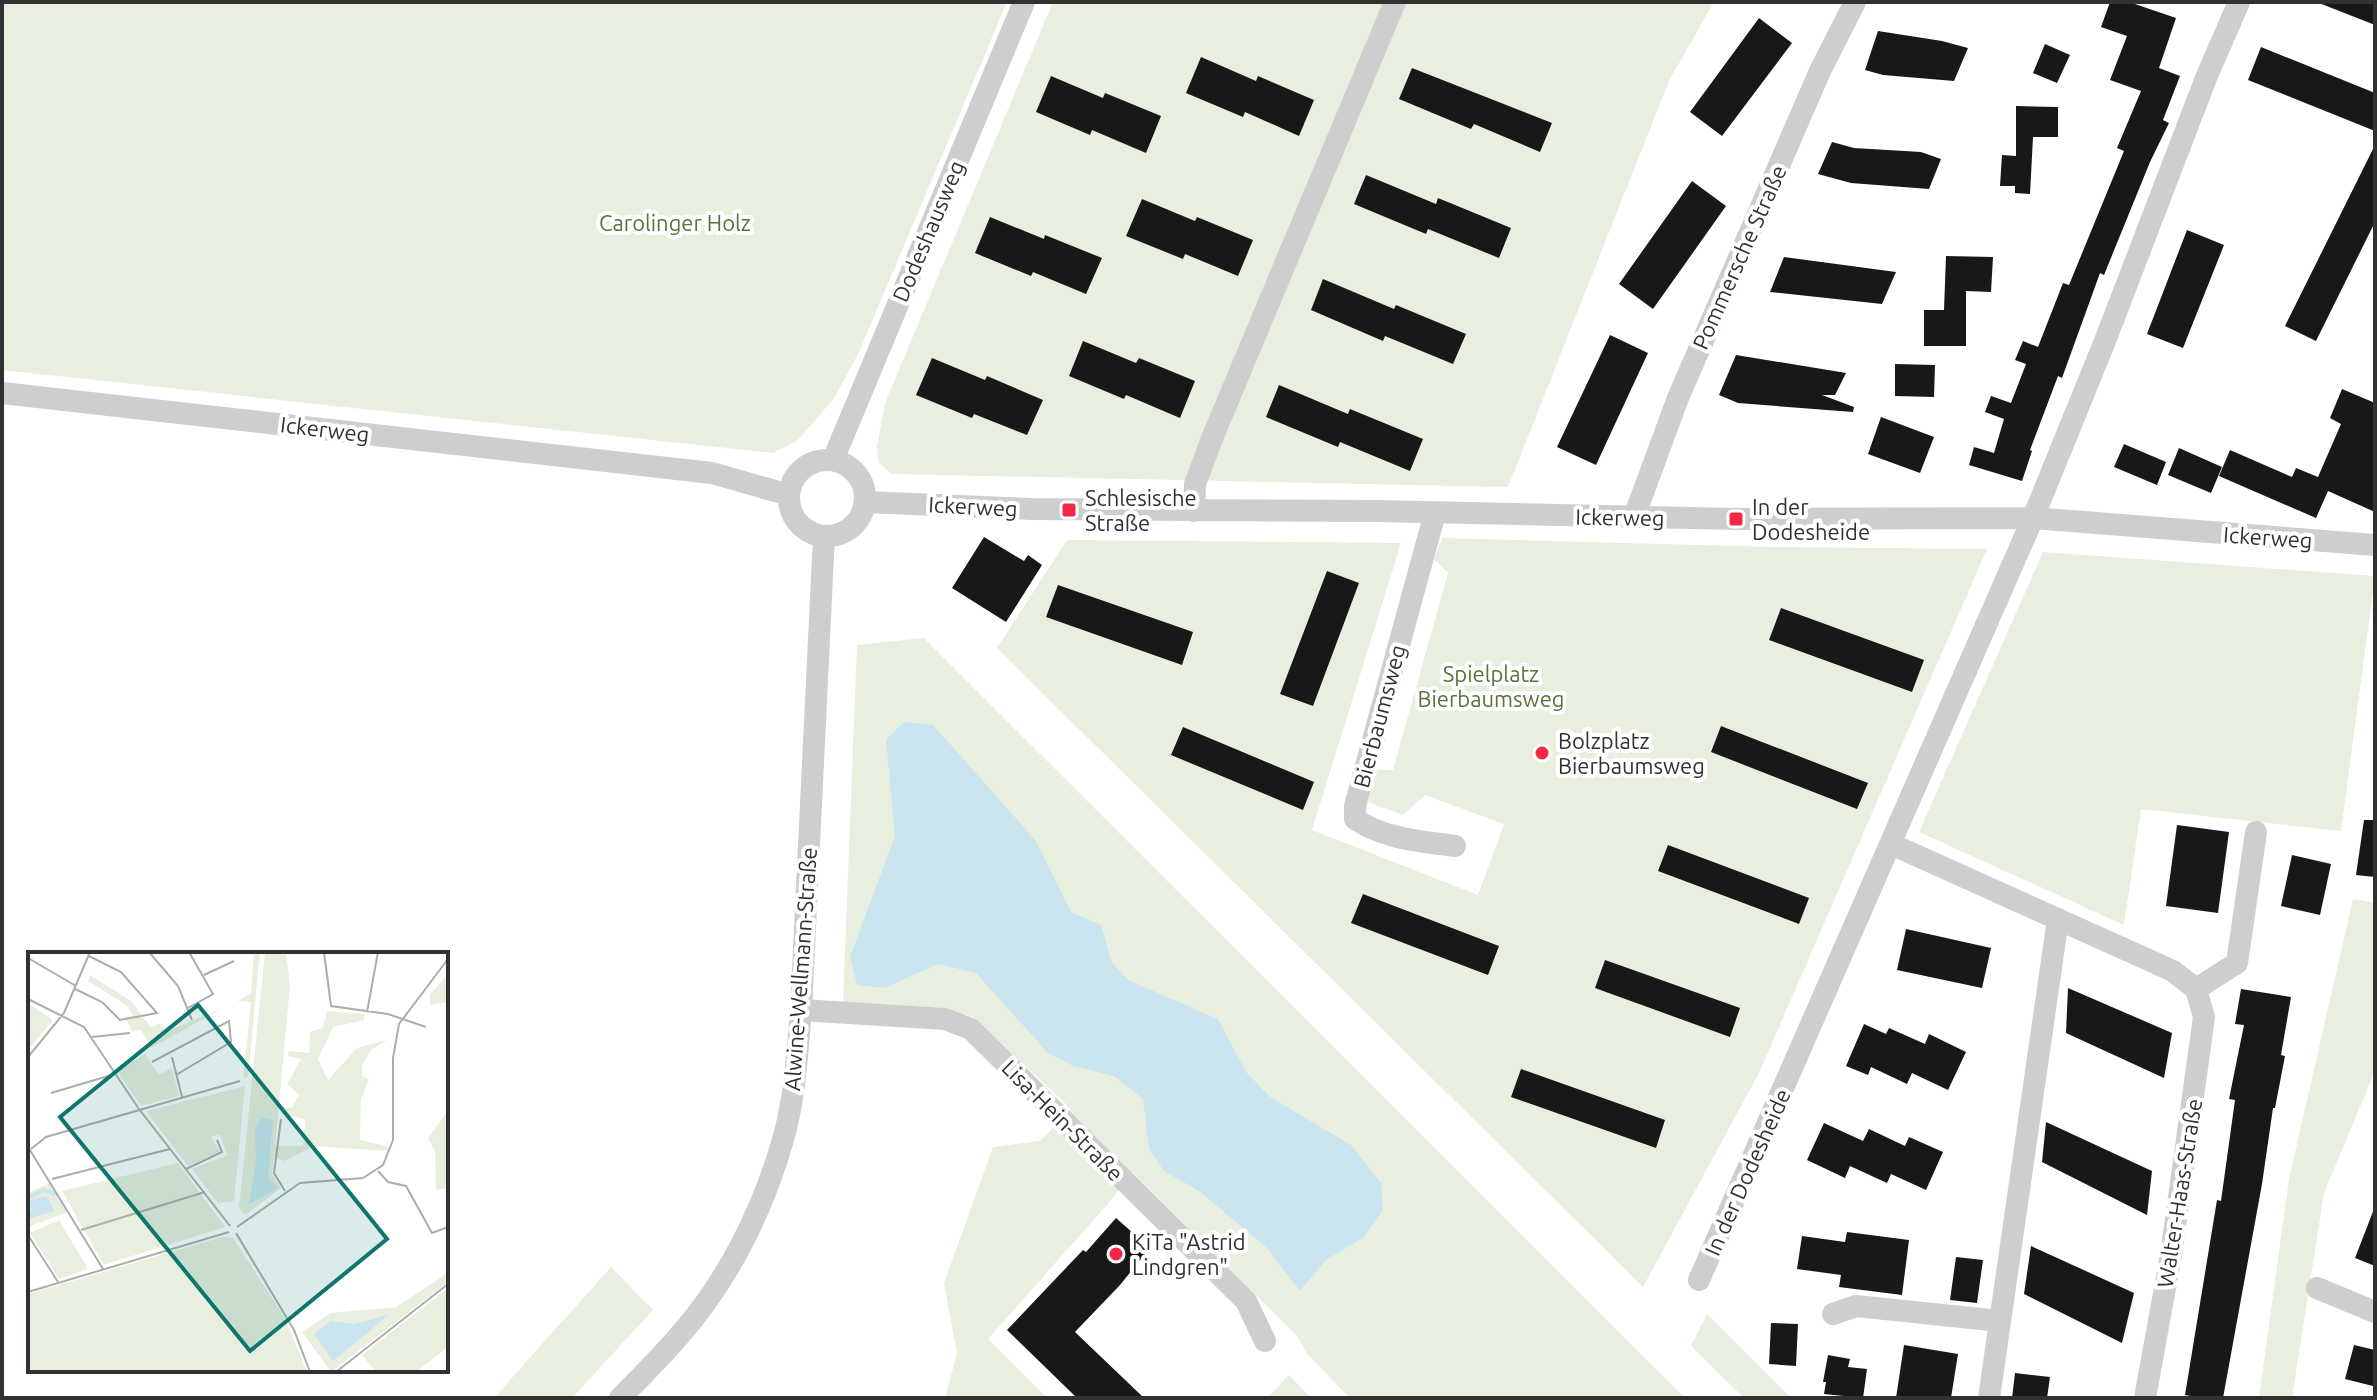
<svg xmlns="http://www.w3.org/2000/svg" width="2377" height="1400" font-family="Ubuntu,sans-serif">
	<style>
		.green { fill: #e9efdf }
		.water { fill: #cae4f0 }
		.building { fill: #181818 }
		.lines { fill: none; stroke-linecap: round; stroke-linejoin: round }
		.minor { stroke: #cecece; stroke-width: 22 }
		.poi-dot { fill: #f52747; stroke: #fff; stroke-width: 3 }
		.labels { text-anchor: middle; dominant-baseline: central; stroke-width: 8; stroke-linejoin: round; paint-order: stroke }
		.park-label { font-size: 22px; fill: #59723a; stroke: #fff }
		.street-label { font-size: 22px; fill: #313131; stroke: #fff }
		.poi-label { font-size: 22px; fill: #313131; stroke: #fff; text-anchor: start }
		.inset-river { fill: none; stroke: #cae4f0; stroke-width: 4 }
		.inset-road { fill: none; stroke: #adadad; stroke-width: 2 }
		.view { fill: #0f766e; fill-opacity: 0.15; stroke: #0f766e; stroke-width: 4 }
		.inset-edge { fill: none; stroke: #313131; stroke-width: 4 }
	</style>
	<rect width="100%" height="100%" fill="#fff"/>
	<!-- green -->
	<path class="green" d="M2,2h1005l-148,350 -24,45 -38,44 -24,12 -771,-83z
		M1053,2h661l-45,79 -161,406 -616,-13 -13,-11 -2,-16 8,-44z
		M1442,538l329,9 216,2 -228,524 -116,214 -646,-639 70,-108 334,3 -89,287 166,65 26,-71 -79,-29 -22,20 -35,-13 8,-32h17l55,-197 -14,-14z
		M2043,552l332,24 -34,255 -200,-22 -17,116 -205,-93z
		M924,638l761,760h-335l-42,-43 -11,-19 -165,-164 -20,27 -124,140 59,59h-102l12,-45 -13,-70 49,-136 47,-6 31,-32 -98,-92 -28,-9 -102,-6 14,-357z
		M2353,899l22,4v168l-51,122 -32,205h-33l30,-219z
		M611,1267l42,43 -81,88h-78z
		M1707,1314l84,84h-47l-53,-52z
		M1289,1375l22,23h-69l27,-2z"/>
	<!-- water -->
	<path class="water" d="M904,722l29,3 103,116 35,71 30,13 11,38 16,17 90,39 28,53 24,25 81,48 30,38 2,27 -19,27 -38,23 -26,31 -33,-43 -68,-57 -35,-20 -15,-22 -6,-50 -29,-23 -41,-10 -25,-13 -72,-80 -38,-9 -54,24 -27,-3 -7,-28 45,-121 -9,-96z"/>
	<!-- building -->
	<path class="building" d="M2110,2h19l47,16 -17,50 21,8 -17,44 6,3 -19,39 -46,113 -4,-2 -38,105 -4,-2 -28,74 2,1 -10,30 -53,-16 5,-18 20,6 10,-34 -19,-7 6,-16 20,7 15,-39 -11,-4 8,-19 15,6 25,-64 6,2 55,-134 -7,-3 24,-57 -31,-11 17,-44 -26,-9z
		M2319,2h56v23l-56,-22z
		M1759,18l33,25 -70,93 -32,-24z
		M1878,31l64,10 26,7 -14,33 -71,-6 -18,-5z
		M2045,44l25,11 -13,28 -24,-10z
		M2261,47l114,46v38l-127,-51z
		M1201,57l55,24 2,-5 56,24 -15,36 -54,-24 -2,5 -57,-24z
		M1412,68l140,55 -12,29 -66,-28 -3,5 -72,-30z
		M1051,76l52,22 2,-5 56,23 -15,37 -54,-23 -2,5 -54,-23z
		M2016,106l42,1v30h-25l-3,57 -15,-1v-7h-15l2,-31 14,1z
		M1832,142l22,6 67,4 20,7 -12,30 -78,-6 -33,-9z
		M2375,145v77l-59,119 -31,-15z
		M1366,175l70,29 2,-6 73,30 -12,30 -71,-29 -2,5 -72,-30z
		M1692,181l34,25 -73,103 -34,-25z
		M1142,199l53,22 2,-4 56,23 -15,36 -53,-22 -2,5 -57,-23z
		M990,217l54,22 1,-4 57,23 -16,36 -53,-22 -2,4 -56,-23z
		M2187,230l37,15 -41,103 -36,-14z
		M1946,256l47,1 -2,35 -25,-1v55h-42v-36h20z
		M1784,257l112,15 -14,32 -112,-12z
		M1323,279l71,30 2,-4 70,29 -13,30 -68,-28 -2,5 -72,-31z
		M1610,335l38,18 -52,112 -39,-18z
		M1083,341l53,22 3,-5 56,23 -15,37 -54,-23 -2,4 -55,-23z
		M1736,355l110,18 -11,22h-13l32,12 -1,5 -115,-9 -19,-8z
		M932,358l53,22 2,-4 56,24 -16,35 -53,-21 -2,4 -56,-23z
		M1895,364l40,1 -1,32 -39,-1z
		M1279,385l69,29 2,-5 73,30 -13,32 -70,-29 -2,5 -72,-30z
		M2342,389l33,14v109l-47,-21 -12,27 -97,-42 11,-26 62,27 4,-9 22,9 23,-53 -11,-6z
		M1881,417l53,20 -14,36 -52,-19z
		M2124,444l42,18 -9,23 -43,-18z
		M2179,448l43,19 -11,26 -43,-18z
		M984,537l40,24 4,-6 14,10 -36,57 -54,-34z
		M1327,571l32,12 -46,123 -33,-12z
		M1058,585l135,47 -11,33 -136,-48z
		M1781,608l143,52 -12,32 -143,-52z
		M1721,726l147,57 -11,26 -146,-57z
		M1183,727l131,55 -11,28 -132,-55z
		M2364,820h11v57l-19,-2z
		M2177,825l52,7 -11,81 -52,-7z
		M1668,845l141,53 -10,26 -141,-53z
		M2292,855l39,9 -11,51 -39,-9z
		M1363,894l136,52 -11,29 -137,-52z
		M1906,929l85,19 -9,40 -85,-18z
		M1605,960l135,48 -10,29 -135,-49z
		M2068,988l104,45 -8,45 -98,-45z
		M2241,989l50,8 -10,58 4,1 -10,52h-2l-11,76 -39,214h-21l-17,-3 32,-195 4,1 14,-101 -6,-1 15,-74 -9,-1z
		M1864,1024l22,10 3,-6 36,16 4,-10 37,18 -18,38 -36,-17 -5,11 -36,-17 -3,8 -22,-9z
		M1521,1069l144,51 -9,28 -145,-51z
		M2046,1122l106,49 -5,44 -105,-53z
		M1824,1123l39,18 6,-12 36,17 4,-9 34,15 -17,38 -35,-16 -4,9 -37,-17 -5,12 -38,-18z
		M2374,1209h1v57l-20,-8z
		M1116,1218l34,30 -30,37 -45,47 69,66h-67l-70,-68 76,-80 3,2z
		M1847,1232l62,8 -7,55 -63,-8 2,-12 -44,-6 5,-33 43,6z
		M2031,1246l103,47 -12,50 -98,-49z
		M1956,1257l27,3 -6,43 -27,-3z
		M1771,1323l27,1 -2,42 -27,-2z
		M1904,1345l54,9 -7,44h-55z
		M2354,1345l21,5 -2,36 -28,-7z
		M1828,1355l22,4 -2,8 19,2 -4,29 -39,-4 2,-12h-3z
		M2015,1373l35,4 -3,21h-35z"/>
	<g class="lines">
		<!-- minor -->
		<path class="minor" d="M2,393l710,80 77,22
			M833,460l191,-458
			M789 498a38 38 0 1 1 76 0a38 38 0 1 1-76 0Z
			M865,502l167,7 346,2 358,8 297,-1 342,27
			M1194,511l1,-27 18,-48 182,-434
			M1435,513l-80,293v13c29,20 65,22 100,27
			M1634,517l44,-119 142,-327 35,-69
			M1891,844l282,127 23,18 8,28 -33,238 -26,143
			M2196,989l41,-26 19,-131
			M801,1010l144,9 26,10 275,272 19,40
			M1699,1280l334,-762 72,-177 101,-263 33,-76
			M2317,1288l58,24
			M1833,1314l23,-8 144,15
			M620,1398c20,-20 40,-40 59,-62 48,-54 83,-124 103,-193 13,-43 15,-88 19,-133l23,-474
			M1989,1398l69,-479"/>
	</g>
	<!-- markers -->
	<g class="poi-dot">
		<rect x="1061" y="502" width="16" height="16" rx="4"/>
		<rect x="1728" y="511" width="16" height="16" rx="4"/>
		<circle cx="1542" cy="753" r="8"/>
		<circle cx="1116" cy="1254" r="8"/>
	</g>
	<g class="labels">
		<!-- park labels -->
		<g class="park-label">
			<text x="675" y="222">Carolinger Holz</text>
			<text x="1491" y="673">Spielplatz<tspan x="1491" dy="25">Bierbaumsweg</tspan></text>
		</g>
		<!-- street labels -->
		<g class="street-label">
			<text transform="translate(928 231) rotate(-67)">Dodeshausweg</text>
			<text transform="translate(1739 257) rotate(-66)">Pommersche Straße</text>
			<text transform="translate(325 429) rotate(7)">Ickerweg</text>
			<text transform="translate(973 506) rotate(3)">Ickerweg</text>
			<text transform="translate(1620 517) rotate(1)">Ickerweg</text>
			<text transform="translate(2268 537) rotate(4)">Ickerweg</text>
			<text transform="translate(1379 716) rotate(-75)">Bierbaumsweg</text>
			<text transform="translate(800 969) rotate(-86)">Alwine-Wellmann-Straße</text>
			<text transform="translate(1063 1120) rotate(45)">Lisa-Hein-Straße</text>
			<text transform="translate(1747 1172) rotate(-66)">In der Dodesheide</text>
			<text transform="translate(2179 1193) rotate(-81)">Walter-Haas-Straße</text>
		</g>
		<!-- poi labels -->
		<g class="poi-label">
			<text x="1085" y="497">Schlesische<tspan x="1085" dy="25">Straße</tspan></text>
			<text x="1752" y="506">In der<tspan x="1752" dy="25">Dodesheide</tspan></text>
			<text x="1558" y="740">Bolzplatz<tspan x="1558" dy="25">Bierbaumsweg</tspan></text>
			<text x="1132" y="1241">KiTa "Astrid<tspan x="1132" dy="25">Lindgren"</tspan></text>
		</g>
	</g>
	<!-- overview -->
	<g transform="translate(28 952)">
		<rect width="420" height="420" fill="#fff"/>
		<path d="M226,0h6l-12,125 -5,1 8,-76 -13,-1 13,-8zM237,0h21l4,34 -15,160h28l2,-27 -23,-5 1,-7 8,1 9,-13 -13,-11 14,-25 -13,-3 1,-5 20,2 1,-21 13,-4 4,-17 38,3 -1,6 -31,7 -15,32 10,21 29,-32 30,-8 -16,10 -9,15v11l7,4 -8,19 -1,41 29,7 -1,4 -74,-5 -30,15 -10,-4 -2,17 9,14 -36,27 -6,-6zM62,23l41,26 20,26 10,-4 5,9 57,-24 -72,40 -10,-18 -9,1 -7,-14 9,-1 -8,-11 -38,-24zM420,23v27l-18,3v-11zM3,53l22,15 -25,30v-40zM117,102l14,21 13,-7 7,28 -38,10 -24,-35zM217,134l-11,115 -16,2 -26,-34 35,-14 -7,-21 -9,3 9,15 -32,14 -42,-55zM420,159v77l-12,2 -1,-39 -7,-13zM150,211l47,64 -121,38 -42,-74zM23,230l16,30 -39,15v-34zM31,268l29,49 -29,10 -29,-46zM194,285l11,1 51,79 23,55h-279v-78zM420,321v9l-117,90 -29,-40 29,-19 65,-6zM420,336v59l-32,25h-40l-14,-17z" fill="#e9efdf"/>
		<path d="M235,166l10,2 -5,57 10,11 -29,16 7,-42 -1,-36zM19,244l7,15 -26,8v-8l6,-2 -6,-1v-7zM362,362l-57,47 -19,-27 17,-13 23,3z" fill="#cae4f0"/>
		<path class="inset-river" d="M0,246l16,-8 11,4"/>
		<path class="inset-road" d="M121,0l29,34 14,34M296,0l7,54 57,8 38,13M0,6l48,28M176,23l30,-14M47,37l27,13 18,18 37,-7 -36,-41 -32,-16M0,47l56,28 55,82 91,117M160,56l25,-14 -24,-42M339,60l11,-60M64,85l38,-4M0,105l36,-44 26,-61M144,105l10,40M124,110l77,-41 2,21 -55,33M23,141l64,-19M253,167l-7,54 11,18M0,195l75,122M3,197l15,-12 194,-56M158,217l36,-17 -5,-12M350,219l10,11 18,4 26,47 16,-6M24,227l118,-30M209,275l63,-44 63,-5 20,-13 10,-25v-82l6,-34 49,-65M53,278l124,-38M208,281l58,97 16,42M0,283l30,47M0,340l201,-60M308,420l112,-88"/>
		<path class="view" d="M170,53l189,234 -137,112 -190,-234z"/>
		<rect width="420" height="420" class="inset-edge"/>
	</g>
	<!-- border -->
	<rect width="2377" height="1400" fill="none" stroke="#313131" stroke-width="8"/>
</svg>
